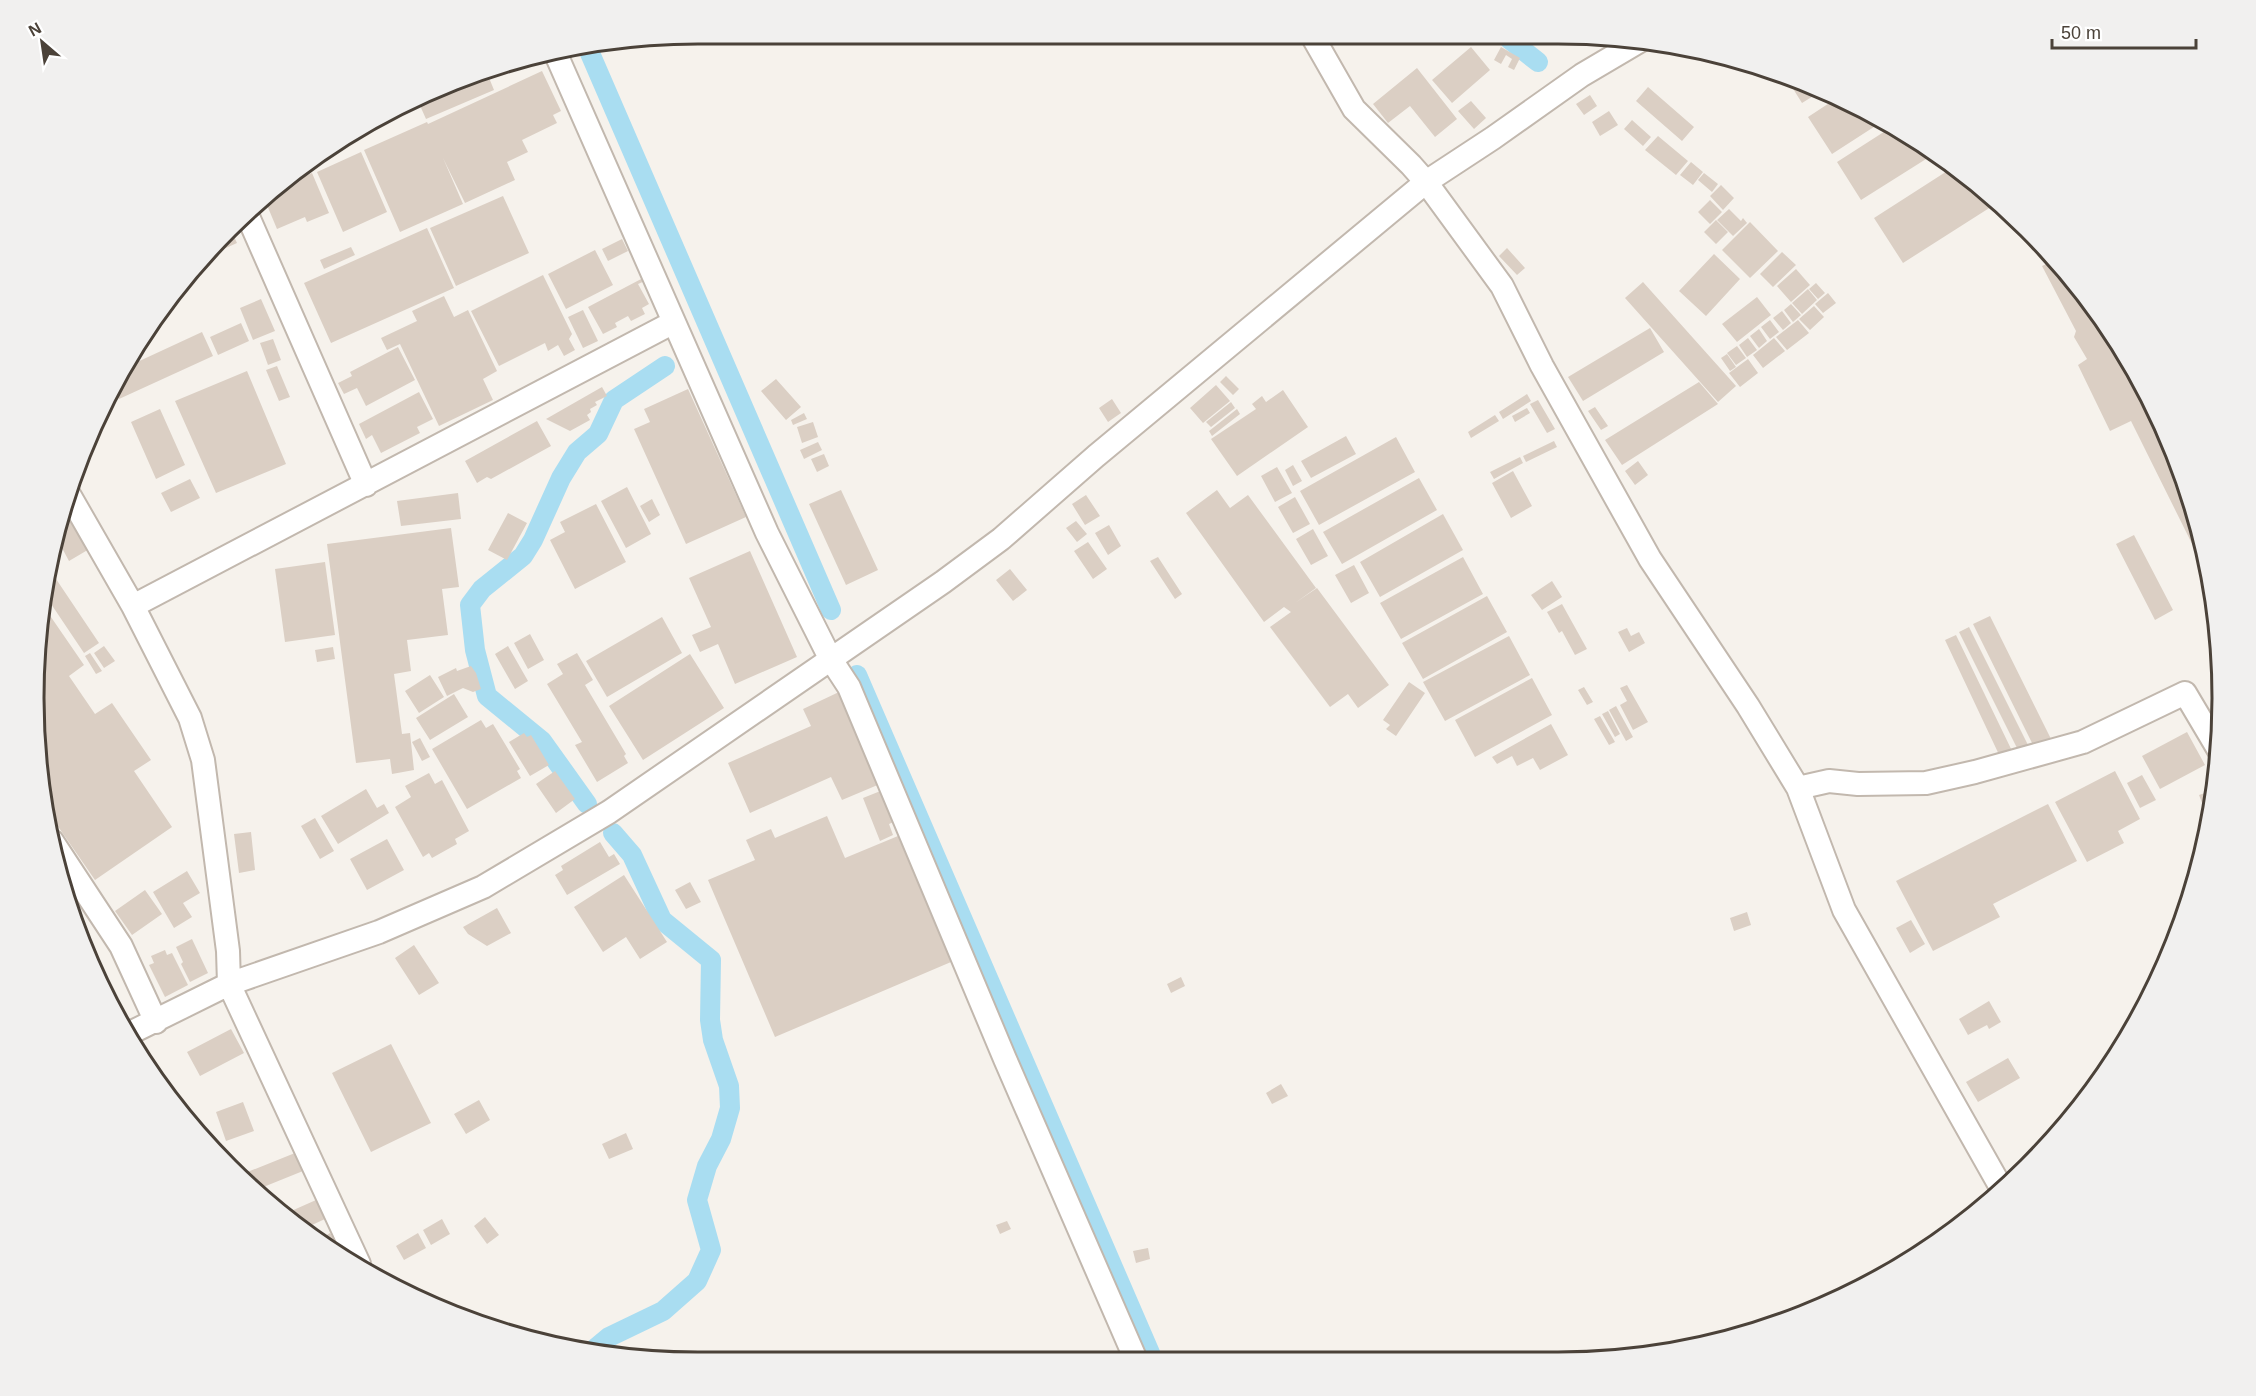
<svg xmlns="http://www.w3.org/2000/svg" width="2256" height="1396" font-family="Arial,sans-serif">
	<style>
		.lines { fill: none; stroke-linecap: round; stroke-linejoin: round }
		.canal { stroke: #a9ddf1; stroke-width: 20 }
		.building { fill: #dbcfc4 }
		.minor-casing { stroke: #c2b8ae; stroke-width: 26 }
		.minor { stroke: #fff; stroke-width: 22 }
		.rim { fill: none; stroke: #4b4239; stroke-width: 3 }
	</style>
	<rect width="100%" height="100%" fill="#f6f2ec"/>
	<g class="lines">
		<!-- canal -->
		<path class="canal" d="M1509,39l29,23
			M586,44l245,566
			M857,675l296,685
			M587,804l-45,-63 -55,-45 -12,-46 -5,-45 12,-16 41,-33 10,-16 28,-62 16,-26 21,-18 16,-34 51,-34
			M591,1352l18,-15 54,-26 34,-30 14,-31 -14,-50 10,-34 14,-27 9,-31 -1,-22 -16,-46 -3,-20 1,-60 -49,-40 -30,-65 -19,-22"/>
	</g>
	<!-- building -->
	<path class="building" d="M1462,39h12l-8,6z
		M1471,47l19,23 -38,33 -20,-23z
		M1501,47l19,11 -6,12 -6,-3 4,-8 -6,-4 -5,9 -7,-4z
		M485,68l9,22 -68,29 -8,-18z
		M1417,68l40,51 -22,18 -25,-31 -22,17 -15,-19z
		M542,71l19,40 -8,4 4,8 -35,17 6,12 -21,10 8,18 -50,23 -22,-45 20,46 -63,28 -36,-82 63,-28 1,2z
		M1785,76l28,8 10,6 -21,13z
		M1648,87l46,40 -12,14 -46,-40z
		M1590,95l7,11 -13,9 -8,-11z
		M1837,98l43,25 -48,31 -24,-37z
		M1471,101l15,17 -12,11 -16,-18z
		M1609,111l9,14 -18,11 -8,-14z
		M1632,120l19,17 -8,9 -19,-17z
		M1890,128l44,26 -73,46 -24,-38z
		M1658,136l30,25 -12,14 -31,-25z
		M361,152l26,60 -44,20 -26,-60z
		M1691,162l12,10 -10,13 -13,-10z
		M1955,166l8,5 22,20 9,14 -91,58 -29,-45z
		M312,173l17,40 -22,9 -2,-5 -28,12 -13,-31 11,-9z
		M1704,173l14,11 -6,8 -14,-12z
		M1721,185l13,13 -11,12 -13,-14z
		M503,196l26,57 -73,33 -26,-58z
		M1710,200l12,12 -12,12 -12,-12z
		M1729,209l12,12 2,-3 4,5 -14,13 -16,-16z
		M1716,220l12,12 -12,12 -12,-12z
		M1750,222l28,29 -28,27 -28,-28z
		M229,226l8,17 -36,16 27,-31z
		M427,228l27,60 -123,55 -27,-60z
		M622,239l6,12 -20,10 -6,-12z
		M351,247l4,8 -31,14 -4,-9z
		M1507,248l18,20 -8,7 -18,-19z
		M595,250l18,35 -47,24 -18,-35z
		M1782,252l14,13 -23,22 -13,-13z
		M1714,254l26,25 -34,37 -27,-25z
		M2057,259l77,107 54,119 22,95 -79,-159 -21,10 -32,-66 9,-6 -13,-22 2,-6 -34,-65z
		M1796,269l14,16 -19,17 -14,-16z
		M543,275l29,59 -3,5 6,11 -11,6 -6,-11 -10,6 -3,-8 -46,23 -28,-55z
		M643,278l2,3 -7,3 11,20 -7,4 3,6 -14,7 -3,-5 -13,7 2,4 -14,7 -15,-27z
		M1643,282l93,104 -18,16 -93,-104z
		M1816,283l9,10 -7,6 -9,-10z
		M1808,289l9,11 -15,14 -10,-11z
		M1828,293l8,10 -13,10 -8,-9z
		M444,296l10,21 14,-7 29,61 -14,8 10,21 -54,26 -39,-82 -13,6 -6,-12 36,-17 -5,-10z
		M1757,297l14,18 -34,27 -15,-18z
		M261,299l14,32 -22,9 -13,-32z
		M1791,304l10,11 -8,7 -9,-12z
		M1814,306l10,11 -14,13 -11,-11z
		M583,310l15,31 -15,7 -15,-31z
		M1782,311l9,12 -8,7 -10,-12z
		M1770,320l9,12 -9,7 -9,-12z
		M1798,320l11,13 -22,17 -11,-13z
		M241,323l8,18 -31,14 -8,-18z
		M1650,328l14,24 -81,49 -15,-24z
		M1759,329l8,12 -8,7 -9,-12z
		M202,332l11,24 -94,43 -6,-14 7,-15z
		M1748,338l9,12 -10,7 -8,-12z
		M1774,338l11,13 -22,17 -10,-13z
		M273,339l8,21 -13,5 -8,-22z
		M1737,346l9,12 -10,7 -9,-12z
		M398,347l17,33 -49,26 -9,-18 -13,6 -6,-11 14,-7 -2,-4z
		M1727,354l9,13 -6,4 -9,-13z
		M1748,359l10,14 -18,14 -11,-14z
		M277,366l13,31 -11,4 -13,-31z
		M247,371l39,93 -70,29 -41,-92z
		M1226,376l13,13 -6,6 -13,-13z
		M776,379l25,28 -15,13 -25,-29z
		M1699,382l19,22 -96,61 -17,-25z
		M1216,385l14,16 -27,22 -13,-15z
		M602,387l5,9 -12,6 2,3 -7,4 1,3 -4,3 3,5 -20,11 -24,-12z
		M688,389l58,128 -60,27 -52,-115 16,-7 -6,-13z
		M111,390l4,9 -11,5z
		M1283,390l25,37 -71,49 -26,-37 45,-30 -4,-5 10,-8 4,6z
		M419,392l14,27 -16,8 3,6 -39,20 -9,-18 -6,4 -7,-15z
		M1527,394l4,7 -28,18 -4,-7z
		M1112,399l9,14 -13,9 -9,-14z
		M1538,400l17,29 -8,4 -17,-29z
		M1231,402l4,6 -24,19 -5,-5z
		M1595,407l13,19 -7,4 -13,-19z
		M1527,408l3,5 -15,9 -3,-6z
		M160,409l25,56 -29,14 -25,-57z
		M1237,409l3,5 -28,22 -3,-5z
		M804,413l3,6 -14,6 -2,-5z
		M100,415l4,9 -11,5z
		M1495,415l4,6 -28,17 -3,-6z
		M537,421l14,25 -60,33 -4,-2 -10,6 -12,-22z
		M813,422l5,15 -16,6 -5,-16z
		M1346,436l10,18 -45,24 -10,-17z
		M1396,437l19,35 -96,53 -19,-34z
		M1554,441l3,6 -31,15 -3,-6z
		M818,442l4,8 -18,9 -4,-9z
		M824,454l5,12 -12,6 -6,-13z
		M1520,457l3,6 -29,16 -4,-7z
		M1638,461l10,14 -13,10 -10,-14z
		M1293,465l9,16 -9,5 -8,-16z
		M1277,467l15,26 -17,9 -14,-26z
		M1513,471l19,35 -21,12 -19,-35z
		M1419,478l18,32 -95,54 -19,-32z
		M190,479l10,19 -29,14 -10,-19z
		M627,487l24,47 -25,14 -25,-47z
		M841,490l37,80 -32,15 -37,-81z
		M1217,490l13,18 18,-13 68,93 -21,15 22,-15 72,97 -31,23 -10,-14 -18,13 -60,-80 21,-15 -7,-5 -20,15 -78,-109z
		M458,493l3,26 -60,7 -4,-25z
		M1086,495l14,21 -15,9 -13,-21z
		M1295,497l15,27 -17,9 -15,-26z
		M652,499l8,16 -11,7 -9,-16z
		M64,501l27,47 -22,13 -14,-26z
		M596,504l30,58 -51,27 -25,-49 15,-8 -5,-10z
		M508,513l19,10 -20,37 -19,-10z
		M1443,514l20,36 -83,47 -20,-35z
		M1076,521l11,13 -10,8 -11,-14z
		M1109,525l12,21 -13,9 -13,-22z
		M451,528l8,59 -17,2 6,46 -41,5 4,31 -17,3 8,60 8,-1 4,37 -22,4 -2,-15 -34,4 -29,-219z
		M1313,529l15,27 -17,9 -15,-26z
		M2134,535l39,75 -18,10 -39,-76z
		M1088,542l19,27 -14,10 -19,-28z
		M750,551l47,106 -62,27 -17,-40 -18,8 -8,-17 19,-8 -22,-49z
		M1158,557l24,37 -7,5 -25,-38z
		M1463,557l20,37 -82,45 -21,-36z
		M325,562l10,73 -50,7 -10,-73z
		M1354,565l15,28 -18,10 -16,-28z
		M1010,569l17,21 -14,11 -17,-21z
		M52,573l47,70 -15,10 -41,-61 2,-14z
		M1552,581l10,16 -20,13 -11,-15z
		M1487,596l20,36 -84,47 -21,-36z
		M42,604l42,61 -15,11 26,38 17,-11 39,57 -17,11 38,56 -77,53 -47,-68 -15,-114z
		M1562,604l25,45 -12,6 -13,-24 -3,2 -12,-21z
		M1990,616l62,125 -17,8 -62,-125z
		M662,617l20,36 -75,44 -21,-36z
		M1969,627l62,124 -10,5 -62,-124z
		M1627,628l4,8 8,-4 6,11 -16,9 -11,-20z
		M530,634l14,26 -16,9 -14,-26z
		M1956,635l58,120 -12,6 -57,-121z
		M1509,636l21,39 -85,46 -22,-39z
		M104,646l11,15 -11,7 -10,-15z
		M508,646l20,35 -13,8 -20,-35z
		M333,647l2,12 -18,3 -2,-12z
		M90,653l12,18 -6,3 -11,-18z
		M577,653l16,27 -8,5 41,69 -2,2 4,7 -31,19 -22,-37 7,-3 -35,-58 16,-10 -6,-10z
		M690,654l34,54 -81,52 -34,-54z
		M471,666l5,7 5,16 -8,3 -10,-4 -16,8 -9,-19 18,-9 1,3z
		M430,675l14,22 -25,16 -14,-22z
		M1532,678l20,37 -77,42 -20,-37z
		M1409,682l16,11 -29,43 -10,-7 4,-4 -7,-5z
		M1627,685l21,37 -15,8 -13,-25 7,-4 -7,-13z
		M1584,687l9,15 -6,3 -9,-15z
		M839,692l41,92 -38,16 -11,-23 -81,36 -22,-50 83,-37 -8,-17z
		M454,694l14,23 -38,23 -14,-22z
		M1616,706l17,31 -7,4 -17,-31z
		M1608,711l12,23 -5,3 -13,-23z
		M1600,716l15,26 -6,3 -15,-26z
		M481,720l5,8 7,-4 27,45 -3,2 4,7 -54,31 -35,-60z
		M1551,724l17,31 -28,15 -7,-12 -16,8 -5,-10 -15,8 -5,-7z
		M2187,732l18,33 -45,24 -18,-33z
		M524,733l3,4 4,-2 18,30 -19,11 -21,-34z
		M420,738l10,19 -8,4 -10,-19z
		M555,771l20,28 -19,14 -20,-29z
		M2115,771l25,48 -22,12 6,12 -37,19 -32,-60z
		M429,773l6,11 7,-4 27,51 -14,8 2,5 -25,14 -3,-5 -6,4 -28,-50 16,-10 -6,-11z
		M2142,775l14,25 -16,8 -13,-25z
		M366,789l11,19 7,-4 5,9 -51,31 -17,-28z
		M883,790l13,31 -7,3 4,11 -13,6 -17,-43z
		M2214,790l-5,31 -10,-26z
		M2048,804l29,57 -84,43 7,13 -67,34 -37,-70z
		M827,816l18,42 53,-22 53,126 -176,75 -67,-157 47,-20 -9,-20 25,-11 4,9z
		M315,818l19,33 -14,8 -19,-33z
		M251,832l4,38 -16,3 -5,-39z
		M387,839l17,31 -37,20 -17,-31z
		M600,842l9,15 5,-3 6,10 -53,31 -12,-20 8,-5 -2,-4z
		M187,871l13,22 -17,10 9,14 -18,11 -21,-36z
		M624,875l43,67 -27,17 -14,-22 -23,15 -29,-45z
		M690,882l11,20 -15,7 -11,-19z
		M145,890l17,24 -30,21 -17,-24z
		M497,908l14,25 -24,13 -19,-12 -5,-7z
		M1747,912l4,13 -17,6 -4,-13z
		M1911,920l14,24 -15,9 -14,-25z
		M192,939l16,34 -18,9 -9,-18 2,-2 -7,-15z
		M414,945l25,38 -20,12 -24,-37z
		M165,950l2,5 5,-2 16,32 -23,12 -16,-32 5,-2 -3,-7z
		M1181,977l4,9 -14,7 -4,-9z
		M1989,1001l12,21 -12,7 -2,-4 -19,10 -9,-16z
		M231,1029l13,24 -44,23 -13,-24z
		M391,1044l40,79 -60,29 -39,-79z
		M2008,1058l12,20 -42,24 -12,-20z
		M1281,1084l7,12 -16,8 -6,-11z
		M479,1100l11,20 -24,14 -12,-20z
		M243,1102l11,29 -28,10 -10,-29z
		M626,1133l7,16 -24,10 -7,-15z
		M295,1153l8,18 -47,19 -6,-4 -5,-13z
		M316,1200l9,19 -24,11 -5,-3 -7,-15z
		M283,1207l7,16 -13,-13z
		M485,1217l14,18 -12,9 -13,-18z
		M442,1219l8,15 -19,11 -8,-15z
		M1007,1221l4,8 -11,5 -4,-9z
		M330,1233l10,15 -4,3 -17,-11z
		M418,1233l8,15 -22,12 -8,-14z
		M1148,1248l2,11 -14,4 -3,-12z
		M870,1352l3,6h-16z"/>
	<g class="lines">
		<!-- minor casing -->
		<g class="minor-casing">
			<path id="minor" d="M1314,39l40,70 57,56 15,17 76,104 40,80 108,193 98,147 50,82 46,122 159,281
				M555,52l212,481 63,125 19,29 156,372 131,301
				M246,212l120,273
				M67,491l66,115 57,112 13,42 25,191 1,33 130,280
				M133,606l541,-284
				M1798,788l31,-7 29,3 68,-1 49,-11 108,-30 102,-49 35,59
				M52,841l69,105 35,76
				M126,1035l103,-51 150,-52 104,-45 126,-75 334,-230 58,-43 95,-83 330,-274 67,-44 89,-63 61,-36"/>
		</g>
		<!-- minor -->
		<use href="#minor" class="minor"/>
	</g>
	<!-- crop -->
	<path d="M0 0H2256V1396H0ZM698 44H1558A654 654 0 0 1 2212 698V698A654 654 0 0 1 1558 1352H698A654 654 0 0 1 44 698V698A654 654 0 0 1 698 44Z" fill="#f1f0ef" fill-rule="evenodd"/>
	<path class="rim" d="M698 44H1558A654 654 0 0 1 2212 698V698A654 654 0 0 1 1558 1352H698A654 654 0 0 1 44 698V698A654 654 0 0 1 698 44Z"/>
	<!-- north arrow -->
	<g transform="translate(42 42) rotate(331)" stroke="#ffffff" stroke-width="4.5" paint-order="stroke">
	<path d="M0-4.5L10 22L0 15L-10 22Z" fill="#4b4239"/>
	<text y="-9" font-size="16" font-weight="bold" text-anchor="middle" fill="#4b4239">N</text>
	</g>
	<!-- scale -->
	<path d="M2052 39v9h144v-9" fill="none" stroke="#4b4239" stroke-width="3"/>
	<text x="2061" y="39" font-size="18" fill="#4b4239" stroke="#ffffff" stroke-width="4.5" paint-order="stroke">50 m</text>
</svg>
